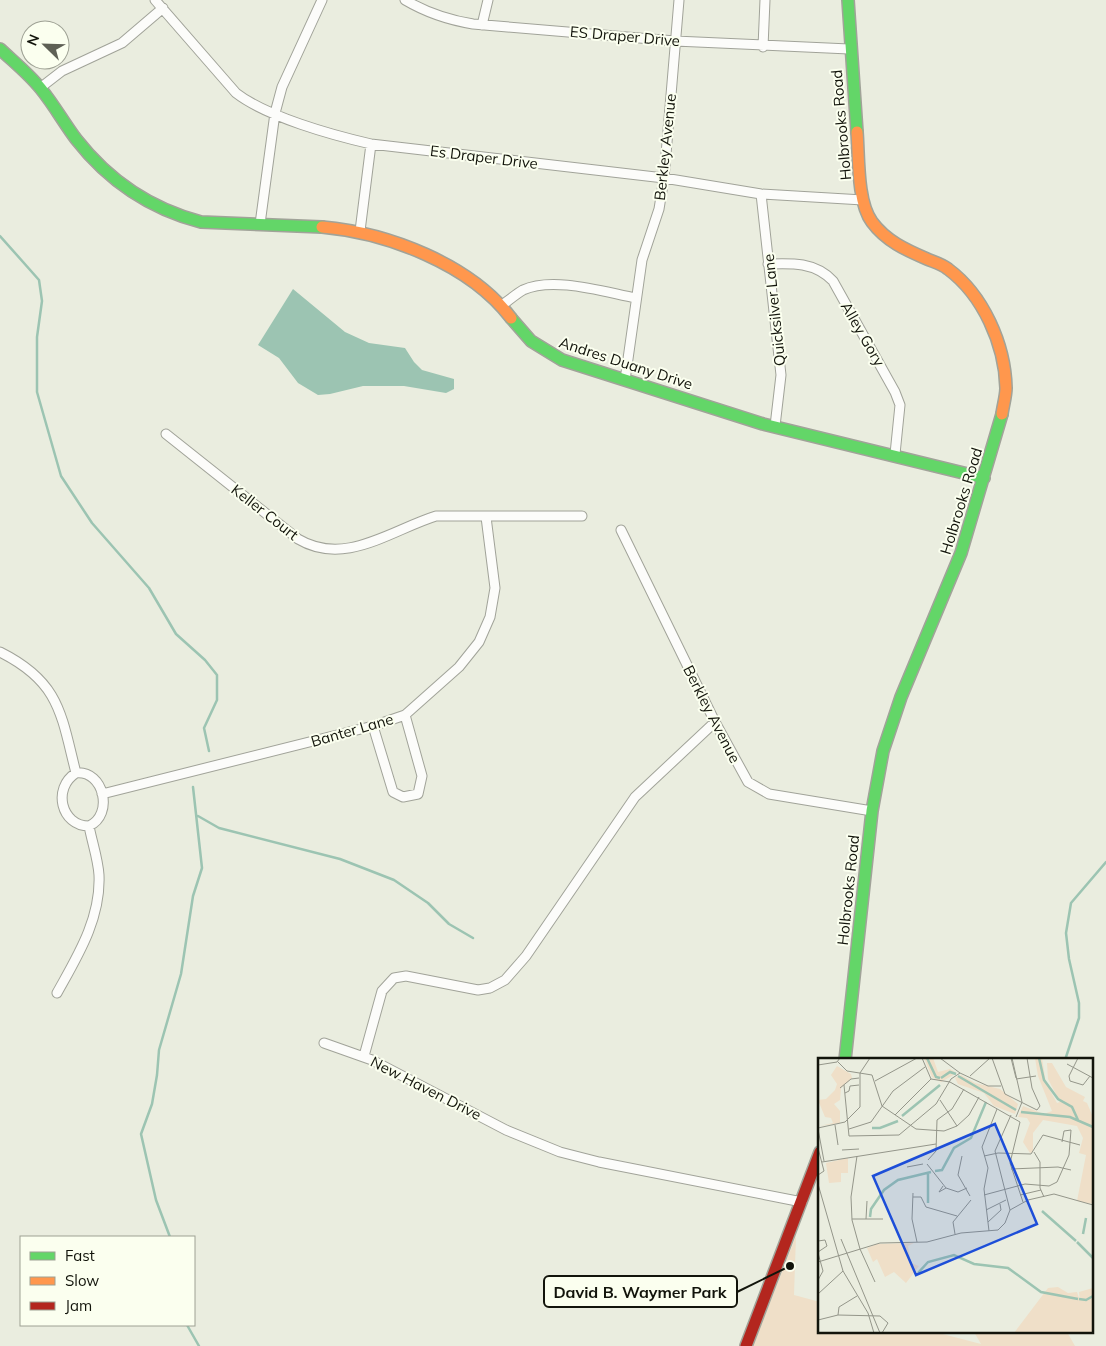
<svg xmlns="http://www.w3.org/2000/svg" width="1106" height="1346" font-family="Mulish,sans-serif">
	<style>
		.green { fill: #efdfc8 }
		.water { fill: #9cc4b2 }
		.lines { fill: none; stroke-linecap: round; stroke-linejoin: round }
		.stream { stroke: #9cc4b2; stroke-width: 2.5 }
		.street-casing { stroke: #a1a399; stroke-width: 11 }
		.fast-casing { stroke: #a1a399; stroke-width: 14 }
		.slow-casing { stroke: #a1a399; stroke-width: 14 }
		.jam-casing { stroke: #a1a399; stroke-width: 14 }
		.street { stroke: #fcfcfa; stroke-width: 9 }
		.fast { stroke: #63d668; stroke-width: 11 }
		.slow { stroke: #ff974d; stroke-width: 11 }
		.jam { stroke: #b3261e; stroke-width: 11 }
		.labels { text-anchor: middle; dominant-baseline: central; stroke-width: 4; stroke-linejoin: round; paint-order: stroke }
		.street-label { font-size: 15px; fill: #12140b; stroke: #fbffef }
		.inset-river { fill: none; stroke: #9cc4b2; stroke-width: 2.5 }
		.inset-road { fill: none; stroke: #94968a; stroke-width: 1 }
		.view { fill: #1d4ed8; fill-opacity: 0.15; stroke: #1d4ed8; stroke-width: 2.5 }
		.inset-edge { fill: none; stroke: #12140b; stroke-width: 2.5 }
		.leader { fill: none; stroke: #12140b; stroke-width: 2 }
		.callout-dot { fill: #12140b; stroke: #fbffef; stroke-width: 2 }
		.callout { fill: #fbffef; stroke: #12140b; stroke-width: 2 }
		.callout-label { font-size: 16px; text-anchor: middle; font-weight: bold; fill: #12140b }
	</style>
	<rect width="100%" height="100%" fill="#eaeddf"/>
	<!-- green -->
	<path class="green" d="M796,1236l-2,59 26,7v30h115l46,12 -7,-12h93l8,14h-322z"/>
	<!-- water -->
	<path class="water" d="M293,289l52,43 24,11 36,5 9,14 8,8 32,9v10l-8,4 -42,-7h-41l-33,8 -12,1 -20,-12 -19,-25 -21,-13z"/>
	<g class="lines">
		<!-- stream -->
		<path class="stream" d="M0,236l39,44 3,21 -5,36v55l24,84 31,47 57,65 27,46 29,26 12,15v25l-13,28 5,23
			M198,816l21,12 121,31 54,21 34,23 21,21 24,14
			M1065,1060l14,-42v-15l-10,-44 -3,-26 5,-30 35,-41
			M170,1237l-14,-37 -15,-66 11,-30 5,-29 2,-25 22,-76 12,-78 9,-28 -9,-81
			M187,1325l12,21"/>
		<!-- street casing -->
		<g class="street-casing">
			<path id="street" d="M155,0l81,93c31,24 96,42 135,51l293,34 97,16 102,6
				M405,0c22,13 43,20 68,24l202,17 174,8
				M482,25l6,-25
				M763,47l2,-47
				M40,88l22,-17 60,-28 41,-35
				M761,194l20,181 -6,51
				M260,224l15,-111 7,-26 40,-87
				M360,231l11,-87
				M768,264c24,-1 47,-2 65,17l62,111 5,13 -5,49
				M501,306c7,-5 15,-12 22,-16 30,-14 81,2 113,8
				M625,380l17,-120 17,-51 5,-31 15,-178
				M166,434l132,105c47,28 93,-9 138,-23h146
				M621,530l94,192 33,60 21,12 103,17
				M0,652c60,30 61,62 76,121
				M373,726l20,66 10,5 15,-3 4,-18 -17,-61
				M76,773c28,-3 38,42 13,53 -28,0 -37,-38 -13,-53z
				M102,794l271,-68 32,-11 54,-48 20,-25 11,-25 5,-29 -9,-71
				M57,993c20,-36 44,-74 42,-118 -1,-16 -7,-33 -10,-49
				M324,1043l48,17 134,70 54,22 39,10 203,40
				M364,1056l18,-65 12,-13 12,-2 72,14 12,-2 15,-8 21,-24 109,-159 80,-75"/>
		</g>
		<!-- fast casing -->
		<g class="fast-casing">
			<path id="fast" d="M848,0l9,132
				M0,49c14,13 29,25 41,40 13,16 23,34 35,50 32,41 75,70 125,83l121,5
				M511,318l20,23 31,19 201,64 221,54
				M845,1060l27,-249 11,-60 18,-54 60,-144 41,-139"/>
		</g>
		<!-- slow casing -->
		<g class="slow-casing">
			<path id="slow" d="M857,132c2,25 0,70 15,90 14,19 34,28 55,37 7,3 15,5 21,10 35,26 57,75 58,119 0,8 -3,18 -4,26
				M322,227c66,6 148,37 189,91"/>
		</g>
		<!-- jam casing -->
		<g class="jam-casing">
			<path id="jam" d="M746,1346l74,-194"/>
		</g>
		<!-- street -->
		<use href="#street" class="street"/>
		<!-- fast -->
		<use href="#fast" class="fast"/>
		<!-- slow -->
		<use href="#slow" class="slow"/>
		<!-- jam -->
		<use href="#jam" class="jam"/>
	</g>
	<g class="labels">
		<!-- street labels -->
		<g class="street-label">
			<text transform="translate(625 36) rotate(5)">ES Draper Drive</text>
			<text transform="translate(841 125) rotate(-95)">Holbrooks Road</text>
			<text transform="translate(665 147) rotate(-84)">Berkley Avenue</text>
			<text transform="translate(484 157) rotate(7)">Es Draper Drive</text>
			<text transform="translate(774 310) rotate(-96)">Quicksilver Lane</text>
			<text transform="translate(863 334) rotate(60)">Alley Gory</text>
			<text transform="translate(626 363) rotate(18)">Andres Duany Drive</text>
			<text transform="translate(961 501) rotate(-73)">Holbrooks Road</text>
			<text transform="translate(265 512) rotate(38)">Keller Court</text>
			<text transform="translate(712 714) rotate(63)">Berkley Avenue</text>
			<text transform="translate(352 730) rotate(-16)">Banter Lane</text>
			<text transform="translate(848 890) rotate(-84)">Holbrooks Road</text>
			<text transform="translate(426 1088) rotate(27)">New Haven Drive</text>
		</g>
	</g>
	<!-- overview -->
	<g transform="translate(818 1058)">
		<rect width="275" height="275" fill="#eaeddf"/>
		<path d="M106,0h9l5,14 12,-3 7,4 -16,9 -9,-5zM217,0h7l4,25 11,20 3,-1 -12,-23 -1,-16h5l14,24 19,10 -2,4 4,2 6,14v87l-16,-3 9,-46 -7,-2 4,-15 -6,-12 -34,-6 -10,13v19l-3,1 -7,-11 7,-19 -3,-5 -9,-1 5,-11 21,8 8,-3 -14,-35zM19,8l14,8 1,4 -11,10 -1,12 -6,4 6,7v12l-21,3 14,-3 -2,-5 -6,-1 -7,-17 8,-1 9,-9 2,-6 -6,-9zM143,17l14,8 25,6 18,15 -3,10 -21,-8 -10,-13 -26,-9 -3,-6zM30,100v15h-7v9l-12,1 -3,-20zM96,185l-6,3 3,17 8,3 -13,17 -12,-11 -9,5 -8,-18 -4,3 -6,-14 10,-4zM240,229l10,6 9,-1 3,9 -1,-9 14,-4v45h-79l34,-45z" fill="#efdfc8"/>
		<path class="inset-river" d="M109,0l9,19 4,1M221,0l5,22 14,19 14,8 6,13M140,18l58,34M123,20l9,-6 6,2M203,54l49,5 23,10M84,58l38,-31M54,70h8l18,-7M117,113l7,-1 12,-22 17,-10 15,-36M110,145v-29M224,153l34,30M52,159l1,-8 13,-19 14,-10 33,-8M265,176l3,-16M259,184l16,16M100,215l10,-11 26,-7 20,9 34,4 33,24 37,7M261,241l7,1 7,-4"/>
		<path class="inset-road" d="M55,0h17M104,0l9,21 19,3 70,40 -10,41 13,39M122,0l20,15 28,13h13M174,0l13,36 32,16 3,-4 -8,-18 -5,-30M193,0l5,20M194,0l10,44 -6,15M260,0l-9,18 1,5 13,4 7,-9M20,4l9,9 25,4 10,31 34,23 28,2 13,-5 12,-11 10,-18M249,6l26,14M0,7l19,-3 3,-4M152,18l20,-18M198,21l20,-3M57,23l42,-23M26,27l5,51 50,-1 37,-31 15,-25 9,-6M22,30l11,-9 8,-1M27,35l4,-2 1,-5 9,-1M122,42l17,26M77,57l36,-36M17,67l3,20M0,70l27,-6 15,-15v-34l10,-15M0,71l6,32M31,71l22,-7 22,-31 32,-24M0,90l6,23 -6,4M24,92l17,-1M216,94l6,10v26l4,9M39,98l-6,41 1,23 8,29 15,33M144,98l-4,19 12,21M166,98l14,-3 33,1 12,-19 37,10M110,102l8,-9 1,-31 15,-11 12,-20M4,104l114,-18M109,106l19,24 12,4 9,-4M89,109l16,-3M193,111l47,-2 13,3M0,126l25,87 25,42 6,20M125,128l-4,6 7,-4M95,135l-1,26 5,23M166,137l41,-11 24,2 8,-4 12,-27 2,-25 -7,1 -2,11M202,137l21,-5M95,139h8l5,10 31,9M168,152l20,-10M192,152l-15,-59 16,-36M34,161h31M48,161l1,-18M170,164l13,-12 -1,-6M171,173l-5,-42 4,-21 -6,-21 15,-38M137,176l-2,-12 18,-22M23,181l39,94M0,183l7,-1 2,6 -9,6M0,195l5,18 -5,9M0,204l62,-19 47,-1 34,-9 37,-3 7,-7 5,-13 18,-10 26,-6 39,11M0,236l25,-23M20,257l1,-8 18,-11M0,262l20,-5 42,1 8,7 -6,10"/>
		<path class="view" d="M177,66l42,100 -121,51 -43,-99z"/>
		<rect width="275" height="275" class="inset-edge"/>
	</g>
	<!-- callouts -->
	<path class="leader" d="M790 1266L737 1292"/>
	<circle class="callout-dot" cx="790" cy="1266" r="5"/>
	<rect class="callout" x="544" y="1276" width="193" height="31" rx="5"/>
	<g class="callout-label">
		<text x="640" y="1298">David B. Waymer Park</text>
	</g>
	<!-- legend -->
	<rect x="20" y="1236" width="175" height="90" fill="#fbffef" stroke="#9ea194"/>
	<rect x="30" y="1252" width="25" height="8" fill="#63d668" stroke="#9ea194"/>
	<text x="65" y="1261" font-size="15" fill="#12140b">Fast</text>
	<rect x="30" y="1277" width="25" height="8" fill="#ff974d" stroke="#9ea194"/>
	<text x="65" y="1286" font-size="15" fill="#12140b">Slow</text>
	<rect x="30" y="1302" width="25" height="8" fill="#b3261e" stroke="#9ea194"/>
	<text x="65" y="1311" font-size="15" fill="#12140b">Jam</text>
	<!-- north arrow -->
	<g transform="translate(45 45) rotate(293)"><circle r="24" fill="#fbffef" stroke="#9ea194"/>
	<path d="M0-4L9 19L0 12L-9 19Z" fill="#5e6055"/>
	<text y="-8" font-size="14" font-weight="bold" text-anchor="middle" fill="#12140b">N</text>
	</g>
</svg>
